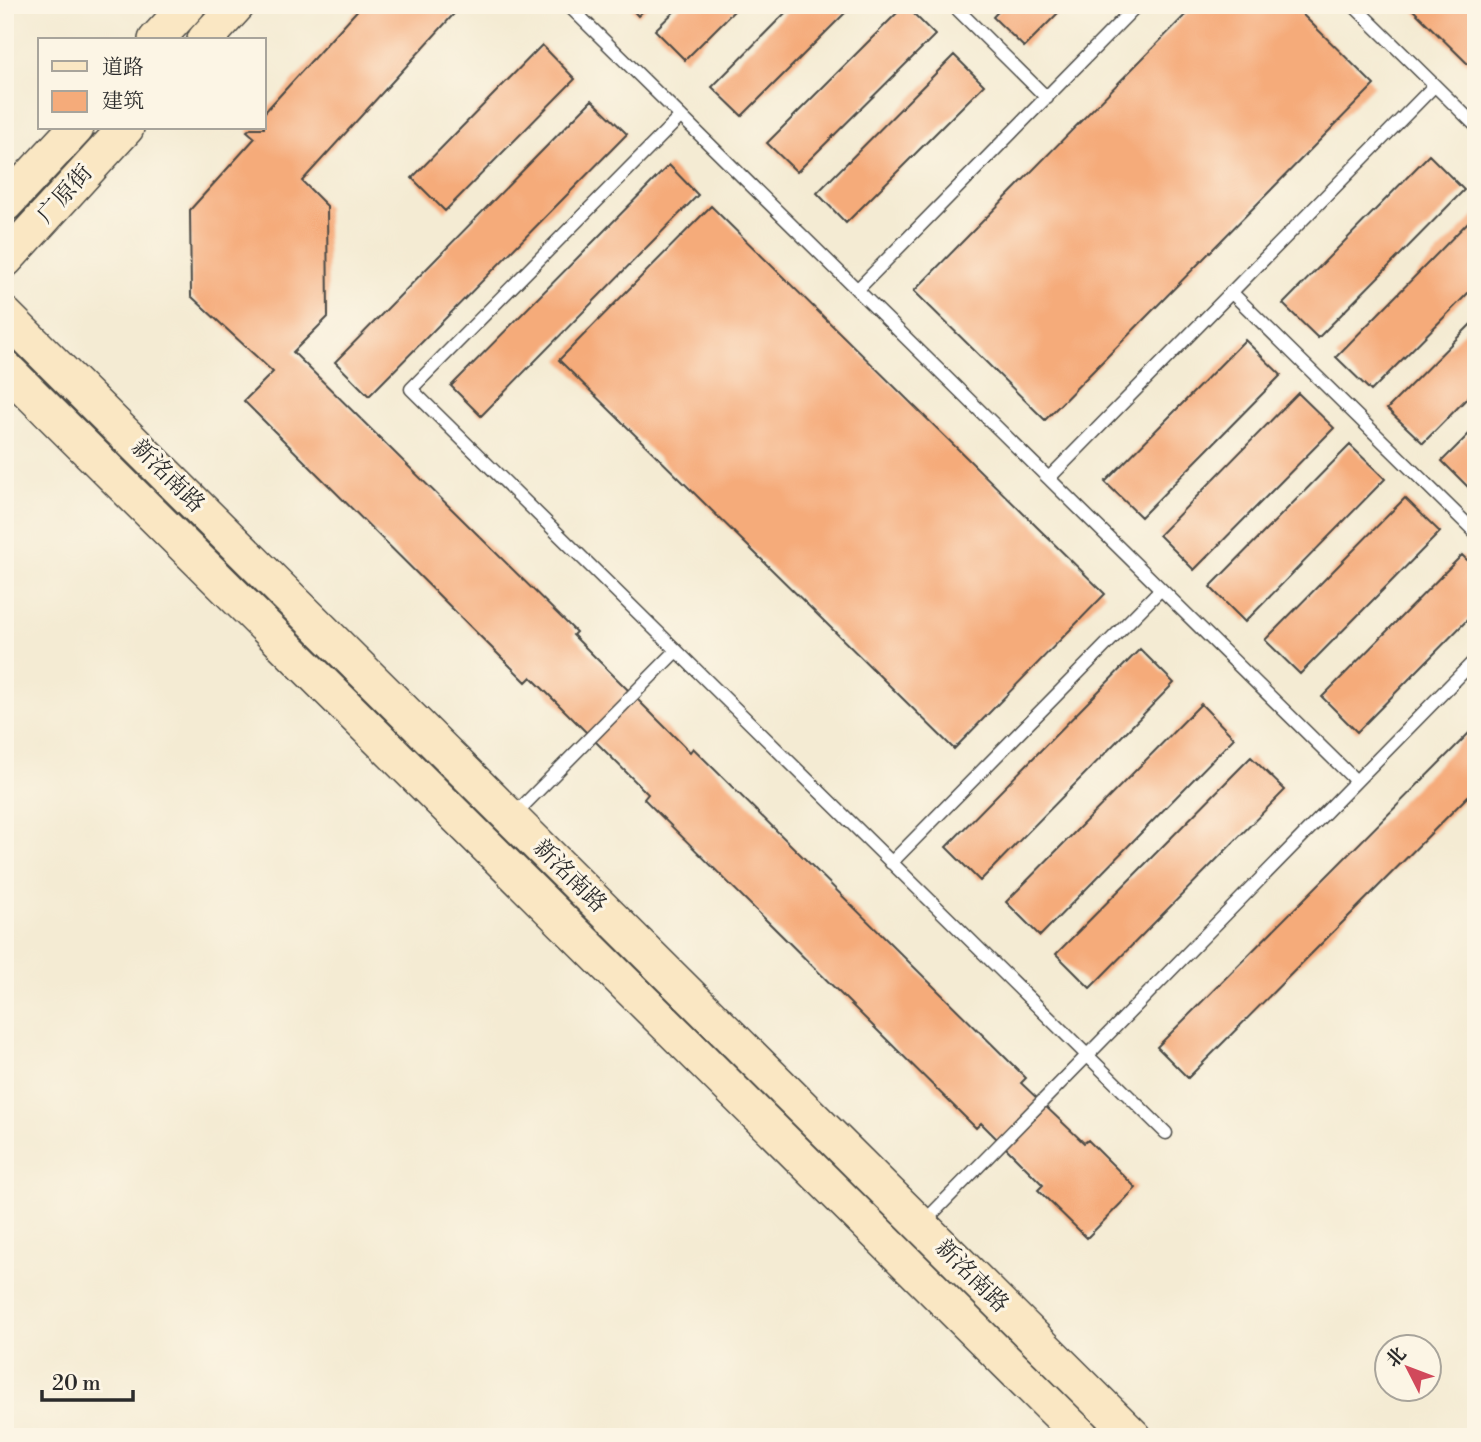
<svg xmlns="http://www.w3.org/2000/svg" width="1481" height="1442" font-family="'Libre Bodoni','Noto Serif SC',serif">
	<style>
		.building { fill: #f5ab7a }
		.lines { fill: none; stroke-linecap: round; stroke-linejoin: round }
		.lane-casing { stroke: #494844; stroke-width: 15 }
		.secondary-casing { stroke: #494844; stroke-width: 38 }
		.lane { stroke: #fff; stroke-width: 12 }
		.secondary { stroke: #fae7c3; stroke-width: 35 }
		.labels { text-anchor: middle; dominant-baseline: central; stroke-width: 6; stroke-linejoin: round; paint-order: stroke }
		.street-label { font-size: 23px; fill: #2b2b2b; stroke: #fcf5e5 }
	</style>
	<rect width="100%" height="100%" fill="#fcf5e5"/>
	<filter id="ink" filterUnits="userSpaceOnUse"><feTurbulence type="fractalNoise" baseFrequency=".0143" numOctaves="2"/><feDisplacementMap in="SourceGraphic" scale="14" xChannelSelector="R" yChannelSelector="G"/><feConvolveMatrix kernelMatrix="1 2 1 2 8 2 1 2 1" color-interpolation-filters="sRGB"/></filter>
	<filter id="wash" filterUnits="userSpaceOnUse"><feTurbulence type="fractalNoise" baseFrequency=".00686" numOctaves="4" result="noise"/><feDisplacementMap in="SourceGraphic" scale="28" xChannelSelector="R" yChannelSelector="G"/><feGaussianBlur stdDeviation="1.57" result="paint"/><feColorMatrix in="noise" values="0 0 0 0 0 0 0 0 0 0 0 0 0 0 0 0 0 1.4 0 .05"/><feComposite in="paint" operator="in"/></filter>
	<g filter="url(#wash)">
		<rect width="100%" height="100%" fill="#f4ebd3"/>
		<g id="blocks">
			<!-- building -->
			<path class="building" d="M362,5h100l-160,176 25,25 1,111 -35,35 283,280 -3,3 117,117 3,-4 333,330 -5,5 63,60 4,-3 48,48 -49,50 -49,-48 5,-5 -62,-62 -5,5 -332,-329 4,-5 -117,-117 -5,5 -282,-281 29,-29 -82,-76 -1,-86 65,-72 -8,-7 4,-3h13v-15z
				M628,5h21l-11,11z
				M681,5h59l-55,55 -30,-30z
				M793,5h60l-111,111 -30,-29z
				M905,5l30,30 -138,137 -30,-29z
				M1004,5h62l-42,42 -31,-30z
				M1195,5h98l81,80 -329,335 -131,-129z
				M1408,5h68v67z
				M542,45l33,34 -130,132 -33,-33z
				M954,55l30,30 -138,138 -29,-30z
				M592,100l35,34 -258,262 -34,-34z
				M1429,155l35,35 -146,148 -35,-34z
				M669,165l29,30 -217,221 -30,-30z
				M711,206l394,388 -151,155 -395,-389z
				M1476,214v71l-105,106 -35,-34z
				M1476,319v70l-53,54 -36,-34z
				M1245,340l36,35 -140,142 -36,-35z
				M1298,393l36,35 -140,142 -35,-35z
				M1476,427v68l-34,-34z
				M1350,445l35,34 -140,143 -35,-35z
				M1405,498l35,34 -140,142 -35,-34z
				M1462,555l14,14v42l-119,121 -35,-35z
				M1140,649l34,34 -194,198 -34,-34z
				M1201,704l33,34 -194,198 -34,-34z
				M1476,726v62l-288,290 -31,-31z
				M1251,757l34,33 -195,198 -34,-34z"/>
		</g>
	</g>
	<g filter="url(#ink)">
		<use href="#blocks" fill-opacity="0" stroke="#494844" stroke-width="2"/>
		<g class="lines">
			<!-- lane casing -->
			<g class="lane-casing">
				<path id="lane" d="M568,5l788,776
					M953,5l94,93
					M1353,5l123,121
					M681,116l-270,273 755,744
					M857,290l280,-285
					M1231,292l245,241
					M1049,478l385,-392
					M512,817l164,-166
					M891,863l270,-274
					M921,1225l555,-566"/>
			</g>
			<!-- secondary casing -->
			<g class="secondary-casing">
				<path id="secondary" d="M156,40l32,-35
					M205,40l32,-35
					M5,204l71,-76
					M5,260l121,-132
					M5,315l1129,1122
					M5,368l1077,1069"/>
			</g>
			<!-- lane -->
			<use href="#lane" class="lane"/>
			<!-- secondary -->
			<use href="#secondary" class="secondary"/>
		</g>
	</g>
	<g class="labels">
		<!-- street labels -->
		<g class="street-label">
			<text transform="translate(65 194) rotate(-48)">广原街</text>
			<text transform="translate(168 476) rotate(45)">新洺南路</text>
			<text transform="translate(570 876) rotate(45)">新洺南路</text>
			<text transform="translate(972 1276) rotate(45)">新洺南路</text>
		</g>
	</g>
	<!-- margin -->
	<rect width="1481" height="1442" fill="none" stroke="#fcf5e5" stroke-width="28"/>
	<!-- legend -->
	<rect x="38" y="38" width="228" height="91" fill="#fcf5e5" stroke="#a8a49b" stroke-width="2"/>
	<rect x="52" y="61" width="35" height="10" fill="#fae7c3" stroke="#a8a49b" stroke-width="2"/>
	<text x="102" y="74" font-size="21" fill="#2b2b2b">道路</text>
	<rect x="52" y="91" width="35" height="21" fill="#f5ab7a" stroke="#a8a49b" stroke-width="2"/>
	<text x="102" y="108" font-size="21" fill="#2b2b2b">建筑</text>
	<!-- north arrow -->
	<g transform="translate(1408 1368) rotate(312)"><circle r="33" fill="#fcf5e5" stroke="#a8a49b" stroke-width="2"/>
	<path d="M0-5L12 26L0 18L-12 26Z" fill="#d1495b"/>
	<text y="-10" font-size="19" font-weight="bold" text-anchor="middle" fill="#2b2b2b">北</text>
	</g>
	<!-- scale -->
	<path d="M42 1390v10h91v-10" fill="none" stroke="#2b2b2b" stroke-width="3.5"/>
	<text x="52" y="1390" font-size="21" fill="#2b2b2b" stroke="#fcf5e5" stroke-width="5" paint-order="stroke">20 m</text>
</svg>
